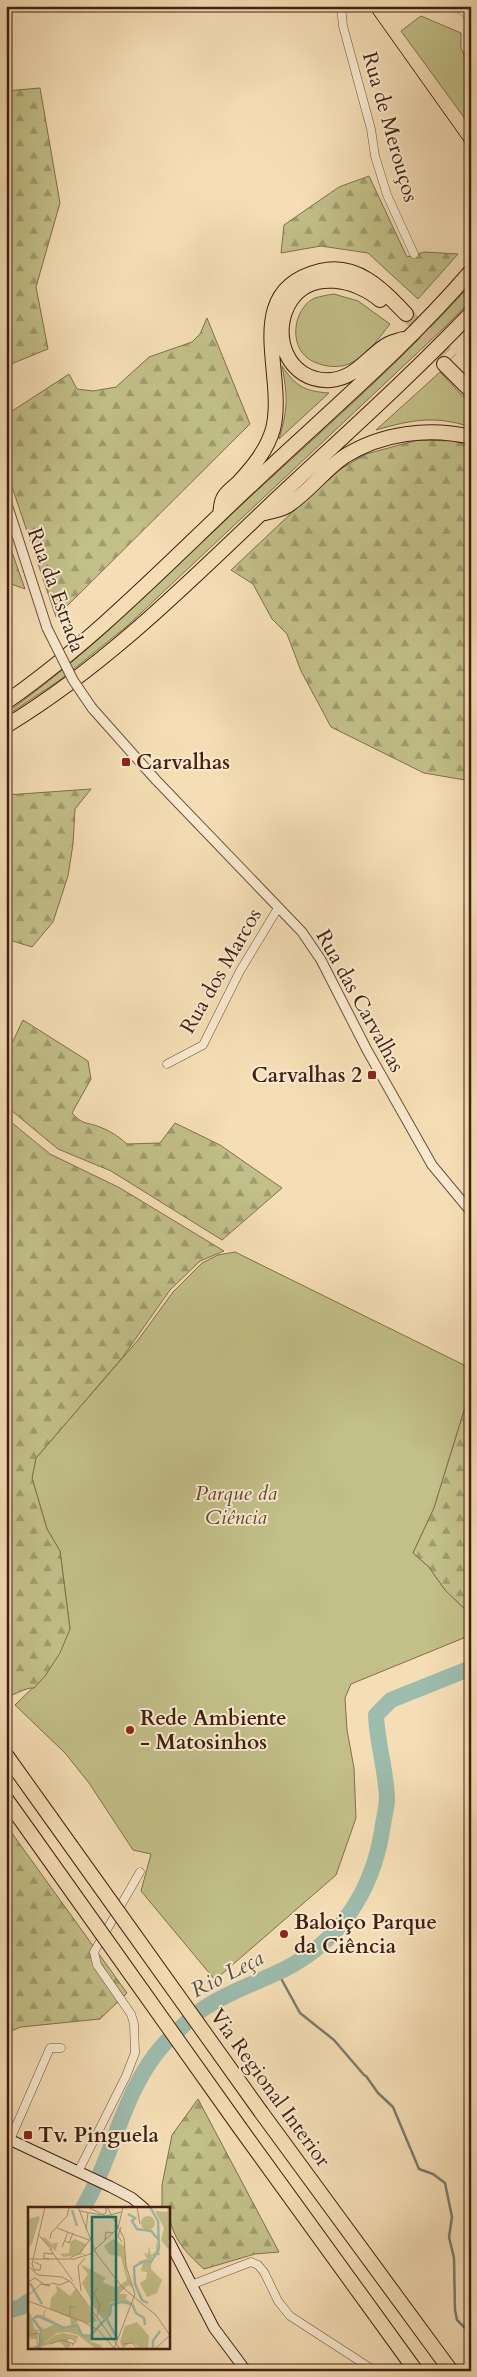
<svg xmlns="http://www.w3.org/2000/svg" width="477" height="2377" font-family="Cardo,serif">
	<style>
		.green { fill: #c2bf88; stroke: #826f4c }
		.forest { fill: url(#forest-firs); stroke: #826f4c }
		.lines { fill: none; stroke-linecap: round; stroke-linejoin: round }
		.stream { stroke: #787d6f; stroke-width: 2.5 }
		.river { stroke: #9cbcad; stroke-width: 16 }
		.motorway-tunnel { stroke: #d1b894; stroke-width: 14; stroke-dasharray: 14 7; stroke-linecap: butt }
		.minor-casing { stroke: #6f4f3a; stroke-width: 9 }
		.tertiary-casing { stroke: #6f4f3a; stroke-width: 11 }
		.secondary-casing { stroke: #421f11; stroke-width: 12 }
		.motorway-casing { stroke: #421f11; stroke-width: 16 }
		.minor { stroke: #f8eacf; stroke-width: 8 }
		.tertiary { stroke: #f8eacf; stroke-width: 9 }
		.secondary { stroke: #f8eacf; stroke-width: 10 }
		.motorway { stroke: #f5deb5; stroke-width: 14 }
		.tram { stroke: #421f11; stroke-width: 1 }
		.tertiary-bridge-casing { stroke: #6f4f3a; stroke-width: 11; stroke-linecap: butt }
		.motorway-bridge-casing { stroke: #421f11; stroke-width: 16; stroke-linecap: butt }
		.tertiary-bridge { stroke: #f8eacf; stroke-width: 9 }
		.motorway-bridge { stroke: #f5deb5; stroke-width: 14 }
		.poi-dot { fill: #8f2418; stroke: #f8eacf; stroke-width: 2 }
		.labels { text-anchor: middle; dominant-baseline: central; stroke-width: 4; stroke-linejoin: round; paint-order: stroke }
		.street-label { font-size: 21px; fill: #421f11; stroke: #f8eacf }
		.poi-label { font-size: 21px; font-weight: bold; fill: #421f11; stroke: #f8eacf; text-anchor: start }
		.park-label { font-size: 21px; font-style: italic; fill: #62472f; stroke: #f8eacf }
		.water-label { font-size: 22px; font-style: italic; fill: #5d4e40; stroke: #f8eacf }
		.inset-river { fill: none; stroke: #9cbcad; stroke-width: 2.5 }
		.inset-road { fill: none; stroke: #ad9273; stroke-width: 1 }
		.view { fill: #0f766e; fill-opacity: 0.15; stroke: #0f766e; stroke-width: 2.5 }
		.inset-edge { fill: none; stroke: #421f11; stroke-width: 2.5 }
	</style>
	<defs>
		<pattern id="forest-firs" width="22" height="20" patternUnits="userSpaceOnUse" patternTransform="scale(1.25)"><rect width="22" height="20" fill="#c2bf88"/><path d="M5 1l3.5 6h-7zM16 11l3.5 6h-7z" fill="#9f9b6e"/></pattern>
	</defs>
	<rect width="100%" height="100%" fill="#f5deb5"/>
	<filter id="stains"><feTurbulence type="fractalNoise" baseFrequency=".004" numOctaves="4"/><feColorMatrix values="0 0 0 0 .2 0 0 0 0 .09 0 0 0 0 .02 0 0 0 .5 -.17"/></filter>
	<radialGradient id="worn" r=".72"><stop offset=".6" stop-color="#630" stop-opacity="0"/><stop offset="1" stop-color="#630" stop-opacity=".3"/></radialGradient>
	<!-- green -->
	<path class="green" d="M421,16l40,17v15l10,23v56l-70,-96z
		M471,284v16l-24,25 -321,302 -66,53 -54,36v-3c89,-63 165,-142 244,-216 75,-69 153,-137 221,-213z
		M334,294l24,7 32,23c-11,14 -23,32 -41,40 -15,6 -39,1 -48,-13 -11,-17 -4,-45 14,-53 6,-2 13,-3 19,-4z
		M282,366c14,20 21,25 47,27l-50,46c9,-31 9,-41 3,-73z
		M440,372l31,33v22c-37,-12 -60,-7 -95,3z
		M235,1252l229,113 7,14v9l-37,120 -21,45 16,14 16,23 21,20 5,12v13l-120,49 -6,14 2,32 7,38 2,50 -20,57 -121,105 -74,-89 10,-37 -18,-4 -44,-67 -24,-30 -50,-48 30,-29 25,-47 -10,-78 -13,-22 -15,-51 4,-20 102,-118 35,-48 29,-29 16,-8z"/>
	<!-- forest -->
	<path class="forest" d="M40,88l20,115 -24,84 12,62 -42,17v-275z
		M369,176l38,81 17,-5 34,2 -40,45 -50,-46 -47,-7 -40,7 3,-28 55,-38z
		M207,318l43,106 -194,193 -50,-148v-54l63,-41 8,15 16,2 23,-4 33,-30 43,-15 8,-8z
		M418,440l35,1 18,5v335l-47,-8 -93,-46 -30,-56 -14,-37 -15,-15 -19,-35 -22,-14 103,-97 32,-19z
		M6,535l19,54 -19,-7z
		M91,789l-16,20 -2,35 -5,32 -15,46 -21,25 -26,-8v-144z
		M23,1020l65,41 3,18 -19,34c10,12 15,9 28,14 11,4 19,10 27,17l33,-1 15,-20 45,22 62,43 -60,52 -111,-69 -53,-22 -52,-43v-50z
		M6,1118l44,36 70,34 104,63 -24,10 -30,29 -48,68 -86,100 -4,20 15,51 13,22 10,78 -10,24 -15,23 -11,12c-8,-1 -19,7 -28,9z
		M471,1388v234l-5,-12 -21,-20 -16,-23 -16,-14 21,-45z
		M6,1825l121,168 -27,26 -79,8 -15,6z
		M198,2099l81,153 -24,2 -51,15c-19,-17 -35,-34 -35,-61h-7v-23l10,-50z"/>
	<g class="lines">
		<!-- stream -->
		<path class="stream" d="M278,1973l22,40 34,27 30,35 2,1 12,17 15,14 26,62 14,5 12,9 7,34 -3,20 5,21 1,52 2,10 14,14"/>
		<!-- river -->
		<path class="river" d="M83,2208c31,-52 40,-120 82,-165 10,-9 20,-20 30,-28 23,-19 61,-32 88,-45 56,-28 89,-78 99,-139 1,-9 4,-20 5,-30 0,-28 -10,-57 -11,-86l15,-15 80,-32
			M6,2311l15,-4 8,-6"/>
		<!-- motorway-tunnel -->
		<path class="motorway-tunnel" d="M406,314l46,45"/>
		<!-- minor casing -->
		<g class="minor-casing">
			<path id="minor" d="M341,6l2,20 28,103 4,27 12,39 27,59
				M455,6l16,10
				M167,1064l36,-19 37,-74 38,-63
				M10,2140l40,-92h11
				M78,2172l48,-96 9,-23 -1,-29 -3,-10 -34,-49 -3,-13 46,-80
				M191,2285l60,-23 7,3 6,7 14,29 12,15 85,55"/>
		</g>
		<!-- tertiary casing -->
		<g class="tertiary-casing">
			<path id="tertiary" d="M6,501l41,127
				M92,708l64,72 146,152 19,28 46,90 65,115 39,47"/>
		</g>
		<!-- secondary casing -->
		<g class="secondary-casing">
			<path id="secondary" d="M6,2138l105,49 21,11 12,10
				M169,2241l45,87 32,43"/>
		</g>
		<!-- motorway casing -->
		<g class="motorway-casing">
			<path id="motorway" d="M380,300c-23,-20 -68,-31 -89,0 -22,33 -4,83 40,80 24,-2 36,-22 54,-34 5,-4 12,-5 18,-7
				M444,364l27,27
				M265,513c7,-2 16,-3 22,-7 21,-13 37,-36 58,-50 37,-23 84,-29 126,-19
				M220,514c1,-5 1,-11 3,-15 2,-6 11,-12 15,-16 15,-16 29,-33 35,-54 14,-55 -34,-138 47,-158 37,-9 62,18 86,43
				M6,702c89,-62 165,-142 243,-215 75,-71 155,-138 222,-216
				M6,726c99,-60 180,-141 263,-220 68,-64 138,-126 202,-193
				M6,1755l45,63
				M6,1799l25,35
				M261,2112l190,259
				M240,2128l176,243"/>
		</g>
		<!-- minor -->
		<use href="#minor" class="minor"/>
		<!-- tertiary -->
		<use href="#tertiary" class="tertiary"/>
		<!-- secondary -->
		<use href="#secondary" class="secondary"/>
		<!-- motorway -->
		<use href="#motorway" class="motorway"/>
		<!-- tram -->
		<path class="tram" d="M368,6l103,145"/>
		<!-- tertiary-bridge casing -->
		<g class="tertiary-bridge-casing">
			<path id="tertiary-bridge" d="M47,628l26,52 19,28"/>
		</g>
		<!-- motorway-bridge casing -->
		<g class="motorway-bridge-casing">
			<path id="motorway-bridge" d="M51,1818l210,294
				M31,1834l209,294"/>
		</g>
		<!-- tertiary-bridge -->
		<use href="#tertiary-bridge" class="tertiary-bridge"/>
		<!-- motorway-bridge -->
		<use href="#motorway-bridge" class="motorway-bridge"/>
	</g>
	<!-- markers -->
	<g class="poi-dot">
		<rect x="121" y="757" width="10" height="10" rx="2.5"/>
		<rect x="367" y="1070" width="10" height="10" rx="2.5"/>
		<circle cx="130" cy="1730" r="5"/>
		<circle cx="284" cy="1934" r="5"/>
		<rect x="23" y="2130" width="10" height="10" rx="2.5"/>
	</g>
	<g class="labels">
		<!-- street labels -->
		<g class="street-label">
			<text transform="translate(390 127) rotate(74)">Rua de Merouços</text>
			<text transform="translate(56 590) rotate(70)">Rua da Estrada</text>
			<text transform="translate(221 971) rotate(-60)">Rua dos Marcos</text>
			<text transform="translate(360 1001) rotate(61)">Rua das Carvalhas</text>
			<text transform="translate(270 2088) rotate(54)">Via Regional Interior</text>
		</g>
		<!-- poi labels -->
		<g class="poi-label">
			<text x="136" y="762">Carvalhas</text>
			<text x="362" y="1075" text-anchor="end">Carvalhas 2</text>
			<text x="140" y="1718">Rede Ambiente<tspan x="140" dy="24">- Matosinhos</tspan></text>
			<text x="294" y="1922">Baloiço Parque<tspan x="294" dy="24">da Ciência</tspan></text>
			<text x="38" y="2135">Tv. Pinguela</text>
		</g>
		<!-- park labels -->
		<g class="park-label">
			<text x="236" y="1493">Parque da<tspan x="236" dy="24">Ciência</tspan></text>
		</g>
		<!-- water labels -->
		<g class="water-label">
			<text transform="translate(227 1974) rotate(-27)">Rio Leça</text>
		</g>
	</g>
	<!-- overview -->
	<g transform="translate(28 2207)">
		<rect width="142" height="142" fill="#f5deb5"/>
		<path d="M74,75l14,6 -3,8 3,5 -6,2 -1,10 -6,6 -11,-15 1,-12zM17,102l1,1 -2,6 18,10 8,2 7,-5 3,5 -16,1 -21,-12 -8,1 -1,3 9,8 -2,5 4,9 9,-7 5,5 -24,8 4,-3 1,-15 -8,-12 4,-4h7z" fill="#c2bf88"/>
		<path d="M140,0h2v33h-2l2,11 -9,-11 3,-12 -9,-17 12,1zM113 16a7 7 0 1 1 14 0a7 7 0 1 1-14 0ZM12,9l-8,28 -4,4v-29zM17,30l7,7 6,-2 -2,8 3,4 10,-1 1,-11 5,-3 11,5 -5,9 5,1 -22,3 -19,-14 -4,-5zM85,32l11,7 3,27 6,15 -5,-3 -9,9h8l-1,5 7,5 -17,-3 -3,-4 3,-9 11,-8 -6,-23 -12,-3 -5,-8zM128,35l4,13 -8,1 -1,13 11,11 -5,13 -10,4 -7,-14 6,-4 1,-7 -6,-1 2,-9h-6l10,-3 -3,-6 4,1 1,-8 2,9 5,-3zM52,57l26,14 -13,14v12l-11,-21 6,-9zM28,78l14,11 6,-8 21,33 -10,3 -8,-4 -8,7 -1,-9 -20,-9 1,-11 6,-6zM0,105l3,2 3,15 6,2 -3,1 2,14 -4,3h-7l9,-4 -1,-6h-6l-2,-4zM109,115l12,14 -1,13h-9l-2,-4 -7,-2 -7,5 -3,-6 5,-16zM27,117l12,5 11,-3 3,8 10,3v5l10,3v4h-5l-18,-14 -11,-3 -10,1 -13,10 -2,-13zM35,126l15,3 -1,4 -6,-3 -5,2 5,6 -4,4 -13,-13z" fill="#c2bf88"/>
		<path class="inset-river" d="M44,3l5,16M100,7l7,4 -3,3 5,8 14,2 8,9M2,76l12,21M120,96l-6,-3 -7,-16 -1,-17 10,-6 7,1 8,-13 -1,-28 -8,-14M78,111l11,20M10,142l4,-6 -1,-13 -8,-11 5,-3 26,12 13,-3 5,10 8,1 20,-22 1,-9 10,-3 11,2 4,9 8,5 1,7M125,142v-8l7,-10"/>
		<path class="inset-road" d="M32,0h22M50,0l18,46 26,34 34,28 15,22M60,0l17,9 17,-4M79,0l17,31 2,28 9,28 -21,55M109,0l3,17M52,4l21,4 5,-2v-6M93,20l-3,9 4,6M29,21l32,12M58,22l2,-16M10,27l14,16M22,32l1,-6 16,-17 2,-8M77,33l1,-8 7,1M37,34l4,2 4,-10M34,40l6,-15M22,42l23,32M42,51l10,-5 11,-15M0,52h46l16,-5 28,-26 5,-21M21,52l-5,-1v-5l9,1M6,55l7,3 -1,5h-6l-2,-6 13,-57M0,59l10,9 24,2 9,5 49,67M0,75l7,-4 10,7 6,-1M24,76l8,2 9,-4M53,84l-3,-25 7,-8M0,89l13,-12 9,2M0,94l54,20 16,9 17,19M69,109l3,-10 -6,-13 3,-5M42,110v-11l5,2M0,128l11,-2 1,10 -3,6M37,133l6,-2 5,3 -4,5M22,137l12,-4 12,4M95,137l9,-1 6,6M127,142l16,-15"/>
		<path class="view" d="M64,10h24v122h-24z"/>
		<rect width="142" height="142" class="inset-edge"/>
	</g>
	<!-- margin -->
	<rect width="477" height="2377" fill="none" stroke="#f5deb5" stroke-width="25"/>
	<rect x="8" y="8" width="462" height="2362" fill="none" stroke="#421f11" stroke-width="2.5"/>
	<rect x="12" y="12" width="452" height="2352" fill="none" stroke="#421f11"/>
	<rect width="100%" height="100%" filter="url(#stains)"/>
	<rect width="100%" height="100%" fill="url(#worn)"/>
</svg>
